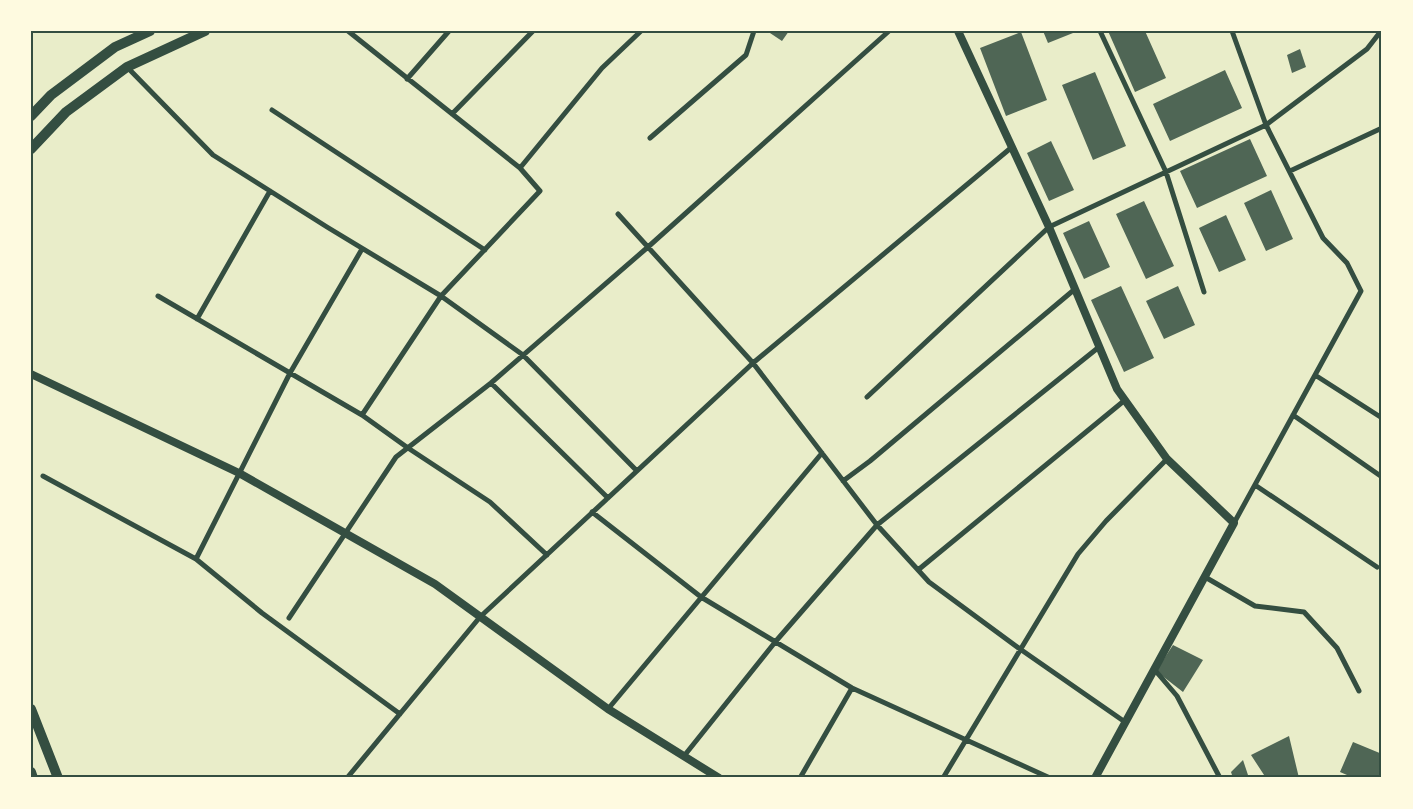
<svg xmlns="http://www.w3.org/2000/svg" width="1413" height="809" font-family="Spectral,serif">
	<style>
		.building { fill: #4f6655 }
		.lines { fill: none; stroke-linecap: round; stroke-linejoin: round }
		.minor { stroke: #344e41; stroke-width: 5 }
		.tertiary { stroke: #344e41; stroke-width: 8 }
		.primary { stroke: #344e41; stroke-width: 10 }
		.neatline { fill: none; stroke: #344e41; stroke-width: 2 }
	</style>
	<rect width="100%" height="100%" fill="#e9edc9"/>
	<!-- building -->
	<path class="building" d="M767,31h22l-7,10z
		M1043,31h35l-30,12z
		M1108,31h37l21,47 -31,14z
		M1021,32l26,68 -41,16 -26,-68z
		M1300,49l6,18 -14,6 -5,-18z
		M1225,70l17,38 -72,33 -17,-37z
		M1095,72l31,74 -33,14 -31,-75z
		M1250,139l17,37 -70,32 -17,-37z
		M1051,141l23,49 -25,11 -22,-48z
		M1271,190l22,49 -27,12 -22,-48z
		M1144,201l30,65 -28,13 -30,-65z
		M1226,215l20,45 -27,12 -20,-44z
		M1089,221l21,46 -26,12 -21,-46z
		M1121,286l33,72 -30,14 -33,-72z
		M1178,286l17,39 -31,14 -18,-38z
		M1173,645l30,15 -20,32 -27,-21z
		M1289,736l10,42h-33l-15,-23z
		M1353,742l29,12 -1,24h-27l-14,-6z
		M1243,760l6,18h-16l-2,-6z"/>
	<g class="lines">
		<!-- minor -->
		<path class="minor" d="M348,31l172,137 20,23 -99,105 -79,119
			M1100,31l66,141 38,120
			M1232,31l34,94 101,-76 14,-18
			M127,67l86,88 114,72 114,69 82,59 114,116
			M407,79l42,-48
			M272,110l213,140
			M452,114l81,-83
			M650,138l96,-83 8,-24
			M520,168l82,-100 39,-37
			M1290,171l92,-43
			M618,214l135,149 124,162 52,57 91,67 105,73
			M158,296l204,119 46,33 82,54 57,53
			M197,319l73,-128
			M1315,375l67,43
			M491,383l117,115
			M867,397l182,-170 217,-102 57,113 24,25 14,28 -127,232
			M1293,415l89,62
			M43,476l153,83 66,54 138,101
			M843,481l27,-20 205,-172
			M1255,485l122,82
			M592,512l109,85 151,91 198,90
			M196,559l94,-186 72,-124
			M918,570l207,-170
			M1205,577l50,29 49,6 33,36 22,43
			M289,618l107,-161 95,-74 157,-136 241,-216
			M1154,669l23,27 43,82
			M608,709l214,-256
			M684,756l92,-115 101,-116 222,-178
			M347,778l133,-161 273,-254 259,-216
			M800,778l52,-90
			M943,778l135,-224 28,-33 61,-62"/>
		<!-- tertiary -->
		<path class="tertiary" d="M958,31l91,196 68,162 50,70 67,64 -139,255
			M31,374l208,99 196,111 173,125 111,69"/>
		<!-- primary -->
		<path class="primary" d="M31,116l20,-21 64,-48 35,-16
			M31,149l35,-37 61,-45 78,-36
			M31,709l27,69
			M31,772l2,6"/>
	</g>
	<!-- border -->
	<rect width="1413" height="809" fill="none" stroke="#fefae0" stroke-width="65"/>
	<rect x="32" y="32" width="1348" height="744" class="neatline"/>
</svg>
